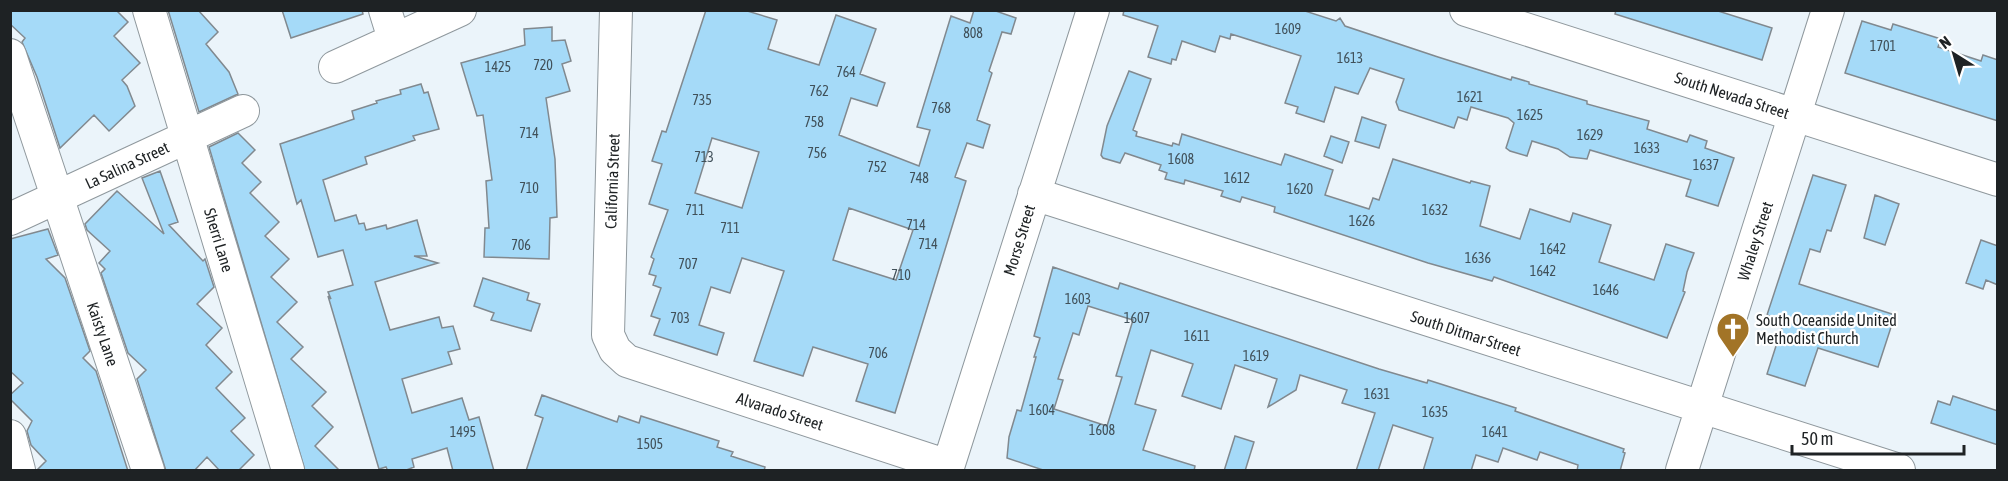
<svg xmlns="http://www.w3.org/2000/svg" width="2008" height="481" font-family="'Asap Condensed',sans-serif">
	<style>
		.building { fill: #a5daf8; stroke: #81898f; stroke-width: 1.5; fill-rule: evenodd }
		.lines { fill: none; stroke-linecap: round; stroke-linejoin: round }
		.minor-casing { stroke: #8f989d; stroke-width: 34 }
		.minor { stroke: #fff; stroke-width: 32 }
		.labels { text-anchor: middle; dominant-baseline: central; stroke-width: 4.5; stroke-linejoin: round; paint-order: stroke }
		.number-label { font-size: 14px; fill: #405059 }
		.street-label { font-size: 16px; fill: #1e2224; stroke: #fff }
		.poi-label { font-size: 16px; fill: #1e2224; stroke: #fff; text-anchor: start }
	</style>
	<rect width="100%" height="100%" fill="#ebf4fa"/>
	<!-- building -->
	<path class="building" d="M10,10h106l12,12 -14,14 26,27 -18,17 5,6 8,20 -26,25 -15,-16 -34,33 -23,-71 -15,-35 3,-4 -15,-14z
		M168,10h30l20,22 -12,12 23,28 9,22 -39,18z
		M282,10h80l1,4 -72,24z
		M706,10h38l33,10 -9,29 51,16 17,-50 40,14 -16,45 25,9 -8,23 -26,-8 -12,37 80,31 11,-36 -13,-3 34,-111 19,7 4,-13h19l23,8 -5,16 -9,-2 -13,39 3,2 -15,47 13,5 -7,23 -16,-5 -12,34 11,4 -71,232 -39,-12 12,-37 -55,-17 -10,29 -49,-15 30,-90 -42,-13 -12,35 -19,-6 -12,38 25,8 -7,22 -63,-20 6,-16 -9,-3 10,-28 -8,-3 3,-9 -7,-2 5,-15 -3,-2 17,-47 -19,-6 13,-40 -10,-3 10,-30 4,1zM712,138l47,14 -17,56 -47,-15zM849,208l64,22 -17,50 -63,-20z
		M1124,10h178l34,11 4,-3 5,8 93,31 73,23 1,-3 17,5v2l58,17v3l62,17 -2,8 40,13 3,-7 17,6 -2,7 29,10 -16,48 -32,-10 5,-16 -101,-30 -3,9 -17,-2 -12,-8 -26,-8 -5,15 -17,-5 -4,-3 8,-25 -6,-5 -37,-11 -4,13 -9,-3 -4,11 -55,-18 -3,-8 8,-23 -34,-11 -12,26 -23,-7 -11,35 -28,-9 2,-6 -13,-4 16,-47 -70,-22 -1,5 -10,-3 -5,16 -33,-11 -6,19 -4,-1 -1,5 -23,-7 10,-31 -35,-11z
		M1616,10h99l57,18 -10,32 -147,-46z
		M1862,21l29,9 2,-6 48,15 -3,8 43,14 2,-6 15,5v61l-153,-48z
		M552,27v14l13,-1 6,21 -9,3 8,27 -24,7 9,61 2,58 -7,1 -1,41 -65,-2 1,-29h4l-3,-47 6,-1 -9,-65 -6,1 -16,-53 64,-18 -1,-16z
		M1129,71l22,8 -18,51 4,2 -1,4 36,10 1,-3 6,2 3,-11 99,31 4,-11 48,16 -8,25 44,14 4,-11 6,2 14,-41 77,24 1,-2 19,5 -10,40 40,13 10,-30 40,13 3,-9 38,12 -12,37 55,18 12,-36 28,9 -7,19 -4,19 2,1 -18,46 -173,-61 -2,4 -64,-18 -154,-51 1,-5 -33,-10 -2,5 -19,-6 2,-5 -38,-11 -1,4 -19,-5 2,-6 -8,-3 2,-5 -36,-12 -5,10 -17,-5 -2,-3 6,-29z
		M421,84l3,9 4,-1 11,37 -26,7 2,4 -50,17 2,7 -44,16 12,41 21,-6 3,9 5,-1 2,7 20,-5 1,4 30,-9 10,36h-13l24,7 -63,19 15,48 49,-13 3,11 11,-2 7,23 -12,3 4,12 -50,15 10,34 50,-15 7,22 10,-3 15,54h-41l-6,-23 -35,11 2,8 -10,4h-16l-2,-4 -7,2 -51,-173 3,3 -3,-7 25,-7 -10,-35 -25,7 -17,-57 -4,4 -17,-60 74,-25 -2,-8 25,-8 -1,-2 25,-7 -1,-4z
		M1362,117l24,8 -7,23 -24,-7z
		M238,133l17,17 -13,13 19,19 -11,11 29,29 -14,14 24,23 -18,18 26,25 -20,20 26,25 -12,12 35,33 -14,14 21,21 -18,19 25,25h-35l-96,-324z
		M1331,136l18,6 -7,21 -18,-7z
		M160,171l18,51 -9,3 34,36 2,-2 9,28 -17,17 25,24 -16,17 26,27 -16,16 29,30 -14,13 23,24 -16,16h-18l-13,-14 -13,14h-28l-29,-92 9,-9 -18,-17 -27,-80 4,-4 -6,-6 11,-12 -23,-21 -2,-6 32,-33 47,43 -22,-56z
		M1813,175l33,10 -15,46 -4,-1 -7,22 -10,-3 -11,35 96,31 -17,52 -60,-19 -13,38 -38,-12 17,-53 -17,-6z
		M1875,195l24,9 -14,41 -21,-7z
		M48,229l10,26 -12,4 19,19 25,73 -7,7 13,13 32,100h-92l10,-10 -15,-16 -4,-14 5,-10 -22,-22v-4l13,-12 -13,-12v-132z
		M1981,240l17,6v39l-12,-5 -3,9 -17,-6z
		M1053,267l65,22 2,-6 259,86 48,14 1,-3 88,28 -1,3 109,38 -1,3 2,1 -5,18h-43l1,-6 -38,-13 -3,8 -34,-12 -5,14 -22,-7 -5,16h-48l10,-33 -40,-13 -15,46h-22l19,-58 -33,-10 5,-13 -47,-15 -4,15 -28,17 9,-28 -42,-14 -14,44 -39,-13 11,-32 -42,-14 -16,54 21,6 -13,40 52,16 -1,5h-148l-39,-13 2,-21 8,-27 4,1 15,-54h-2l6,-19 -6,-2zM1088,306l45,14 -17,56 6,1 -15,49 -53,-17 9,-29 -5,-1 15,-46 6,2z
		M483,278l46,15 -2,7 13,4 -9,27 -40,-11 3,-7 -20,-7z
		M542,395l75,27 2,-6 20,7 2,-7 78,25 -2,6 16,5 -2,4 34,11 -1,4h-238l17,-53 -8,-3z
		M1953,396l45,15v34l-67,-22 7,-22 12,4z
		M1235,436l19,6 -9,29h-21z"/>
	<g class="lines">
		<!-- minor casing -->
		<g class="minor-casing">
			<path id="minor" d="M149,10l139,460
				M385,10l9,29
				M616,10l-8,325 7,15 12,11 321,105
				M1466,10l532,170
				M10,55l138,415
				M335,67l125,-57
				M1034,194l865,276
				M10,219l233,-108
				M10,436l9,34
				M947,470l146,-460
				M1682,470l146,-460"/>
		</g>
		<!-- minor -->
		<use href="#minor" class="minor"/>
	</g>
	<!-- icons -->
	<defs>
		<g id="church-pin" transform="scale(1.725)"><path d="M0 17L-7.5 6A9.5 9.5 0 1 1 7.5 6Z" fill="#a27427" stroke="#fff"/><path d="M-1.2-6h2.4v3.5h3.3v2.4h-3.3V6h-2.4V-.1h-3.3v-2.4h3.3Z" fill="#fff"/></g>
	</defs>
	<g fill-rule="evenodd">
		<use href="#church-pin" x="1733" y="329"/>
	</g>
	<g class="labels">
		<!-- number labels -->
		<g class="number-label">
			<text x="1288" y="29">1609</text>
			<text x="973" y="33">808</text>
			<text x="1883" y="46">1701</text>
			<text x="1350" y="58">1613</text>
			<text x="543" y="65">720</text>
			<text x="498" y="67">1425</text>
			<text x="846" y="72">764</text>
			<text x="819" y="91">762</text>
			<text x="1470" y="97">1621</text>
			<text x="702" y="100">735</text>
			<text x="941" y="108">768</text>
			<text x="1530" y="115">1625</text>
			<text x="814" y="122">758</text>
			<text x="529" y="133">714</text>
			<text x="1590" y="135">1629</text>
			<text x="1647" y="148">1633</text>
			<text x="817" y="153">756</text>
			<text x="704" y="157">713</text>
			<text x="1181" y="159">1608</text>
			<text x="1706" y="165">1637</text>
			<text x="877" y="167">752</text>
			<text x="919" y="178">748</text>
			<text x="1237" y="178">1612</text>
			<text x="529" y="188">710</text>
			<text x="1300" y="189">1620</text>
			<text x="695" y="210">711</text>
			<text x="1435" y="210">1632</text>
			<text x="1362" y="221">1626</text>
			<text x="916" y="225">714</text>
			<text x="730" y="228">711</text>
			<text x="928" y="244">714</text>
			<text x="521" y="245">706</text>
			<text x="1553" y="249">1642</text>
			<text x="1478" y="258">1636</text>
			<text x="688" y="264">707</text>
			<text x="1543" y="271">1642</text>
			<text x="901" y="275">710</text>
			<text x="1606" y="290">1646</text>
			<text x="1078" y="299">1603</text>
			<text x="680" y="318">703</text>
			<text x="1137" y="318">1607</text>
			<text x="1197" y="336">1611</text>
			<text x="878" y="353">706</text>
			<text x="1256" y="356">1619</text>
			<text x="1377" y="394">1631</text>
			<text x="1042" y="410">1604</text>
			<text x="1435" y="412">1635</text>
			<text x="1102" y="430">1608</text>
			<text x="463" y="432">1495</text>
			<text x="1495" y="432">1641</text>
			<text x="650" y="444">1505</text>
		</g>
		<!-- street labels -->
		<g class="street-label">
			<text transform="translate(1732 95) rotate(18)">South Nevada Street</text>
			<text transform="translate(127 165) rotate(-25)">La Salina Street</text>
			<text transform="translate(612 181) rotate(-88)">California Street</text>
			<text transform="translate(219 240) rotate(73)">Sherri Lane</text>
			<text transform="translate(1019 240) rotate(-73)">Morse Street</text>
			<text transform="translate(1755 241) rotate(-72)">Whaley Street</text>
			<text transform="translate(1466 333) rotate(18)">South Ditmar Street</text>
			<text transform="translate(103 334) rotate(71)">Kaisty Lane</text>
			<text transform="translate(780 411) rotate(18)">Alvarado Street</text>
		</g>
		<!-- poi labels -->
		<g class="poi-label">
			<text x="1756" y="320">South Oceanside United<tspan x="1756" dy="18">Methodist Church</tspan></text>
		</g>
	</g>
	<!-- border -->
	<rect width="2008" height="481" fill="none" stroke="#1e2224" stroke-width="24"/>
	<!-- north arrow -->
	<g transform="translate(1954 54) rotate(323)" stroke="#ffffff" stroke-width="4.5" paint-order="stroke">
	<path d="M0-4.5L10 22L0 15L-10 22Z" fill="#1e2224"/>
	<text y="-9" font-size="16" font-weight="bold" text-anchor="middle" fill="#1e2224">N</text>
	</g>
	<!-- scale -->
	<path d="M1792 445v9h172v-9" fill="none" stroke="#1e2224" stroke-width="3"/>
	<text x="1801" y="445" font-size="18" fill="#1e2224" stroke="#ffffff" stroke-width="4.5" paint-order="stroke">50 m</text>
</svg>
